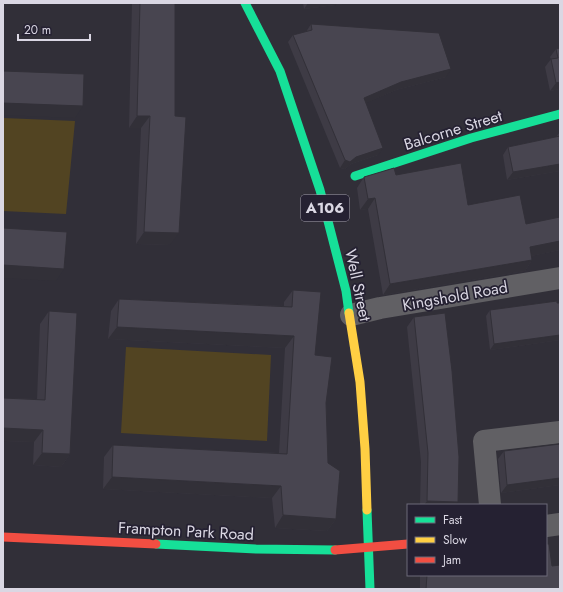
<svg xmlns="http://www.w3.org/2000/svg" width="563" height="592" font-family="Jost,sans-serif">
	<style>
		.green { fill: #524422 }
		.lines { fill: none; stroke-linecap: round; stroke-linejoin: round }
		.street { stroke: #616064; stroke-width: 22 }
		.fast { stroke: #16e098; stroke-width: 9 }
		.slow { stroke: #ffcf43; stroke-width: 9 }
		.jam { stroke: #f24e42; stroke-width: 9 }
		.wall { fill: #3e3b45 }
		.shaded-wall { fill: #323038 }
		.building { fill: #484550; stroke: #323038 }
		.labels { text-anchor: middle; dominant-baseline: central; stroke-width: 3.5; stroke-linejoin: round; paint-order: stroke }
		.shield { fill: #252132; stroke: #a4a0ae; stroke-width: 1 }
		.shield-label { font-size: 15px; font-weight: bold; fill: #dad7e3 }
		.street-label { font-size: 16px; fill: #dad7e3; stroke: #252132 }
	</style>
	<rect width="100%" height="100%" fill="#312f38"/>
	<!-- green -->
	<path class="green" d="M3,118l72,3 -9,93 -63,-3z
		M126,347l145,8 -4,86 -146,-8z"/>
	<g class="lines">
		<!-- street -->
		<path class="street" d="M351,315l29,-7 180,-30
			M490,505l-6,-64 76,-9
			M546,526l14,-2"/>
		<!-- fast -->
		<path class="fast" d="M245,3l35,68 40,119 26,101 3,22
			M355,176l116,-38 89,-24
			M367,510l3,79
			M156,544l100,5 79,1"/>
		<!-- slow -->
		<path class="slow" d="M349,313l11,69 5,67 2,61"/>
		<!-- jam -->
		<path class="jam" d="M3,537l153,7
			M335,550l73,-6"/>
	</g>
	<!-- wall -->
	<path class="wall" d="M132,3h43l-5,242 -34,-1 5,-116h-12z
		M303,3h48l-47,6z
		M311,24l135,53 -50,13 -31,13 13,52 -27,9 -6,5 -5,-1 -52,-126 5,-7 13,-3z
		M560,48v41l-10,2 -5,-24 6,-8 -1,-2 6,-8z
		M560,132v39l-53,9 -4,-25 5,-8 48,-10z
		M396,175l72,30 58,19 34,26 -29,6 1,4 -7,11 -142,24 -15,-86 -8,1 -3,-22 7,-11z
		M293,290l22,65 11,48 2,60 8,56 -9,12 -52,-3 -3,-30 -169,-9 1,-32 9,-12 166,8 6,-105 -177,-9 3,-28 8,-12 165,7v-4z
		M560,303v37l-70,10 -4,-34 4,-6z
		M49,311l21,143 -9,13 -28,-2 1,-23 -31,-1v-43l34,1 3,-75z
		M414,317l42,188h-36l1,-43 -14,-135z
		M560,444v41l-59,8 -3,-34 6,-8z
		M552,566l8,23h-140v-14h126z"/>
	<!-- shaded-wall -->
	<path class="shaded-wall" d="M308,3h43l-47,6z
		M451,69l-5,8 -50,13 -37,16 5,-8 37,-16z
		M560,82v7l-10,2 6,-8z
		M3,103l80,3 -8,12 -72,-3z
		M137,116h13l-9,12h-12z
		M383,148l-5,7 -27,9 -6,5 -5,-1 5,-8z
		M560,164v7l-53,9 6,-8z
		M375,198l-7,11 -8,1 8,-11z
		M144,232l35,1 -9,12 -34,-1z
		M560,241v9l-38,8 8,-11z
		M532,260l-7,11 -142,24 7,-11z
		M3,265l61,4 -8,12 -53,-3z
		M117,327l177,9 -9,12 -177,-9z
		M560,335v5l-70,10 4,-6z
		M3,428l40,2 -9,12 -31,-1z
		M42,453l28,1 -9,13 -28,-2z
		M112,477l169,9 -9,12 -169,-9z
		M560,478v7l-59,8 6,-8z
		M427,501l31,1 -2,3h-32z
		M283,515l53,4 -9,12 -52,-3z"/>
	<!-- building -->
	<path class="building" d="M140,3h35v113l11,1 -7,116 -35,-1 6,-116h-13z
		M311,24l128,9 12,36 -50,13 -37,16 19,50 -27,9 -6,5 -5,-2 -52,-125 19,-5z
		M560,48v34l-4,1 -5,-24 7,-1 -2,-9z
		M3,71l81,3 -1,32 -80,-3z
		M560,136v28l-47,8 -5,-25z
		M461,163l7,42 52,-10 6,29 34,-7v24l-30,6 2,13 -142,24 -15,-86 -7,1 -4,-22 30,-9 2,7z
		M3,228l64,4 -3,37 -61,-4z
		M293,290l28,2 -6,63 17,2 -6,46 2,60 12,8 -4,48 -53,-4 -2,-29 -169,-9 1,-32 174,9 7,-118 -177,-9 2,-28 173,8z
		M557,301v2h3v32l-66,9 -4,-34z
		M49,311l28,2 -7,141 -28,-1 1,-23 -40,-2v-30l42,2z
		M445,313l7,58 7,86 -1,45 -31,-1 1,-48 -14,-136z
		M560,444v34l-53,7 -3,-34z
		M546,544h3l3,22 8,-1v24h-134l1,-14h119z"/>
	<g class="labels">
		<!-- shield labels -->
		<rect class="shield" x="301" y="195" width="48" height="26" rx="3"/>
		<g class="shield-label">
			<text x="325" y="208">A106</text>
		</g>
		<!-- street labels -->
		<g class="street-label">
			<text transform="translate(453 130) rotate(-17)">Balcorne Street</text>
			<text transform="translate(358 285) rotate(78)">Well Street</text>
			<text transform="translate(455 296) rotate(-10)">Kingshold Road</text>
			<text transform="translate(186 531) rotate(3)">Frampton Park Road</text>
		</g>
	</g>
	<!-- border -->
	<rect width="563" height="592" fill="none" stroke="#dad7e3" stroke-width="8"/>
	<!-- legend -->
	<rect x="407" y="504" width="140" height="72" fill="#252132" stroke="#6d6a79"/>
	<rect x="415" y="517" width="20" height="6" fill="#16e098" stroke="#6d6a79"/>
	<text x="443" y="524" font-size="12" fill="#dad7e3">Fast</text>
	<rect x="415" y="537" width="20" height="6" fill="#ffcf43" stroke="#6d6a79"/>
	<text x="443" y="544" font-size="12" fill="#dad7e3">Slow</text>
	<rect x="415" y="557" width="20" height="6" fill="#f24e42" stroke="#6d6a79"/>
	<text x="443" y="564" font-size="12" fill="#dad7e3">Jam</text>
	<!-- scale -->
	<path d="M18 34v6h72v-6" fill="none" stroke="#dad7e3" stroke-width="2"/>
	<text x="24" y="34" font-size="12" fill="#dad7e3" stroke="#252132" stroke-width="3" paint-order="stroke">20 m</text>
</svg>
